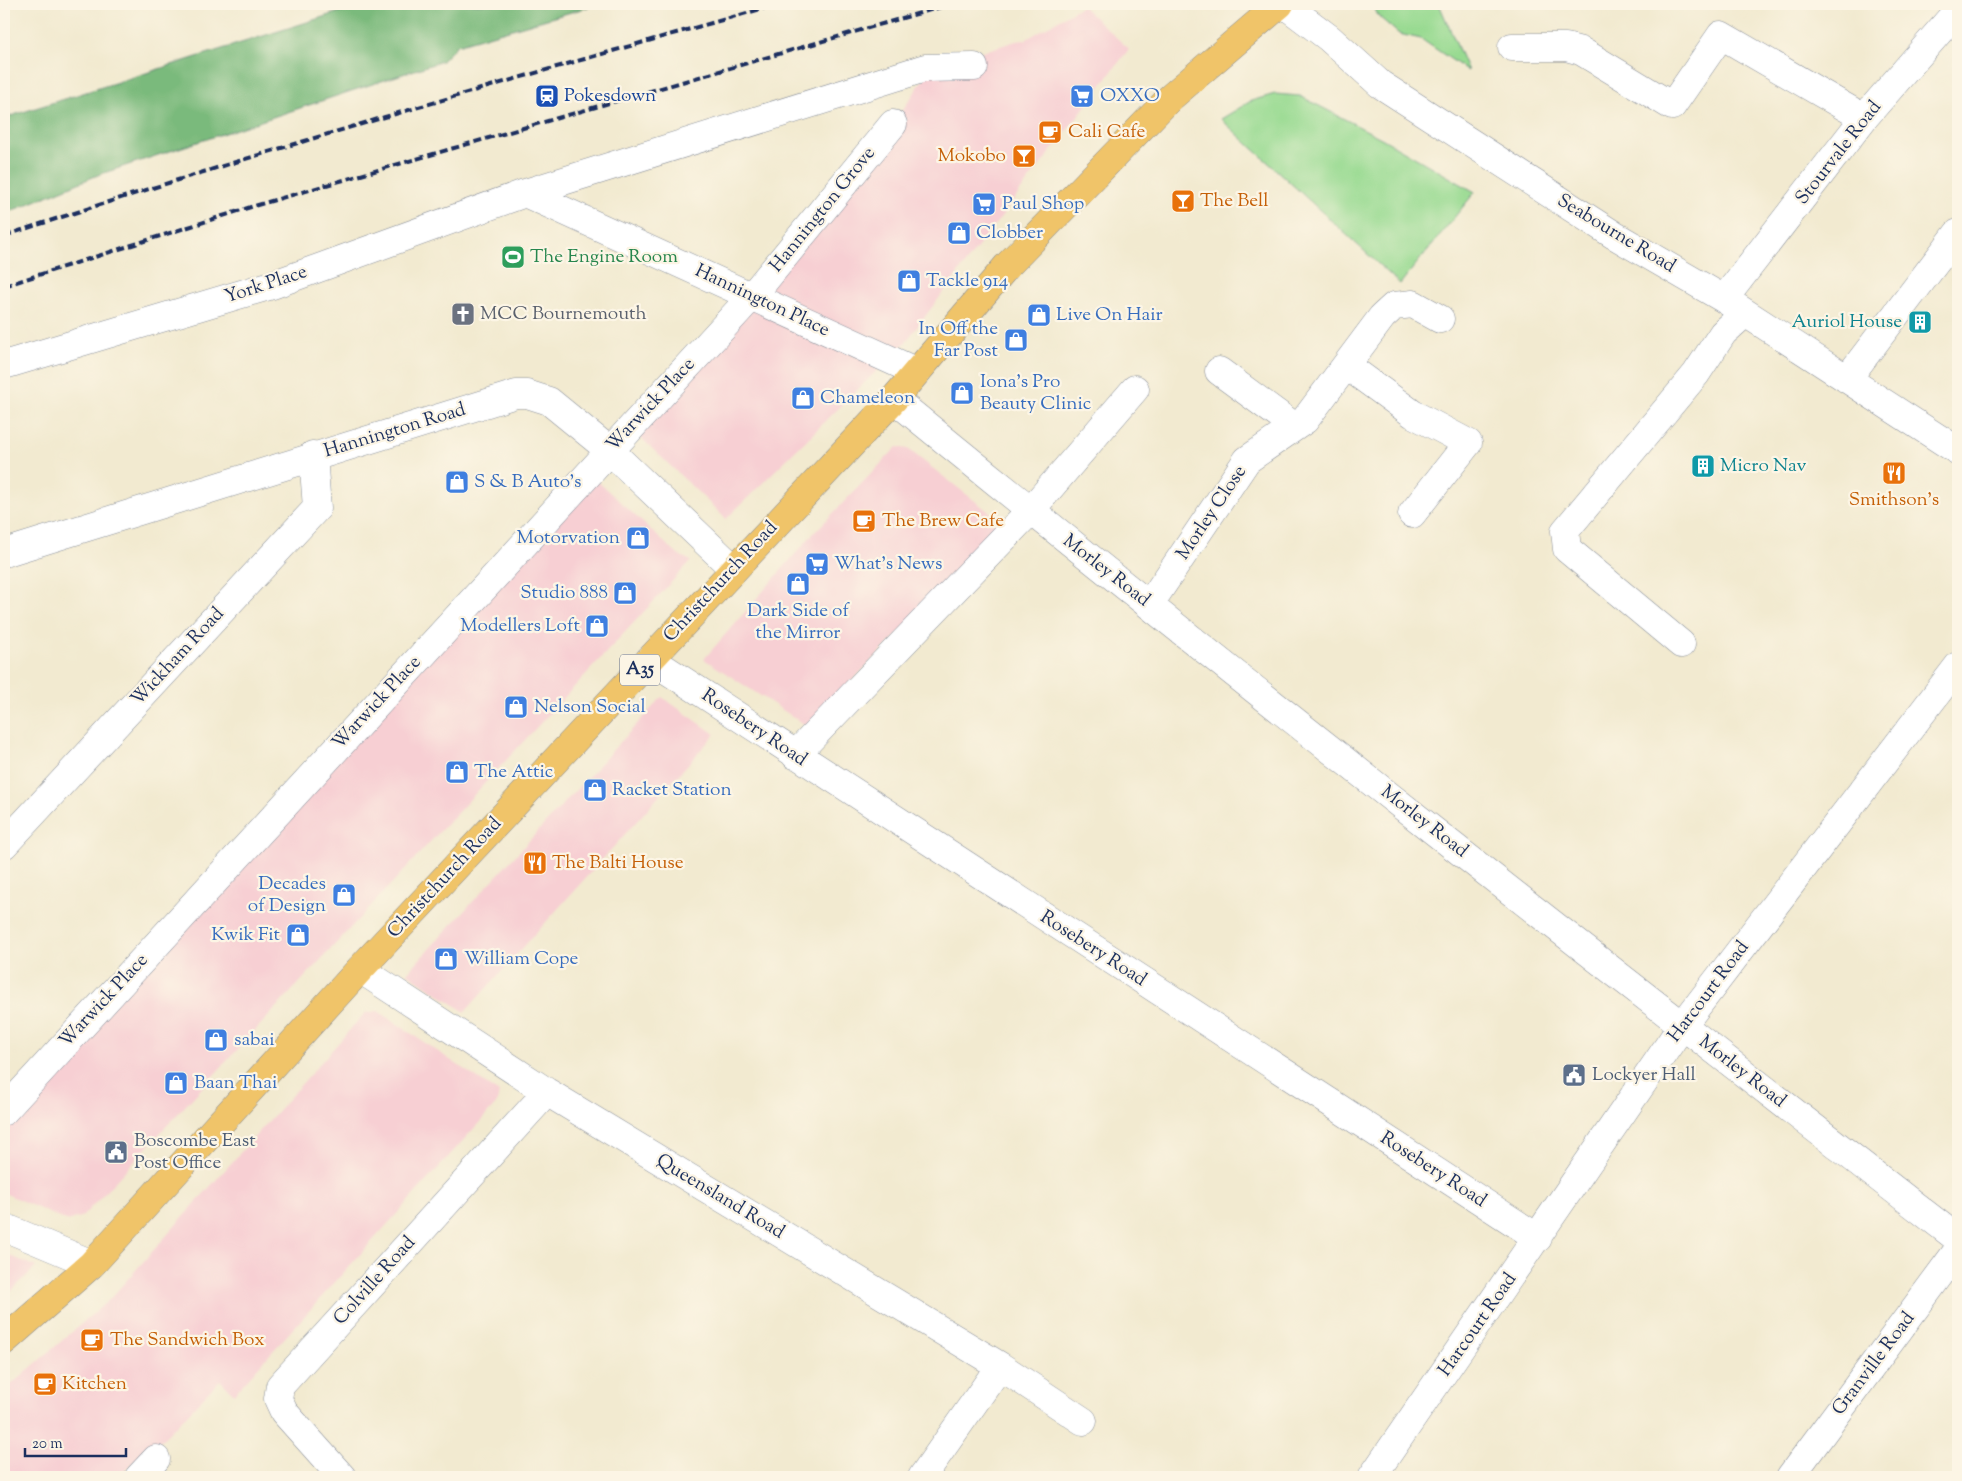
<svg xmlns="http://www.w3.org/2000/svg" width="1962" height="1481" font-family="'Sorts Mill Goudy',serif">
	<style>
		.built { fill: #f7cfd3 }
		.green { fill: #98da91; stroke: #5a8478 }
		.forest { fill: #7aba7b; stroke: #4a746c }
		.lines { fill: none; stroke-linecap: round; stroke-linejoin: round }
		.minor-casing { stroke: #868c97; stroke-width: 29 }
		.major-casing { stroke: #868c97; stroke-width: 29 }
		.minor { stroke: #fff; stroke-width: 28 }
		.major { stroke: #f0c469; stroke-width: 28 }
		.rail { stroke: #1b2f5e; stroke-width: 4; stroke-dasharray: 8 4; stroke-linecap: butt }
		.labels { text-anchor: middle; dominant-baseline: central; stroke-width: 4.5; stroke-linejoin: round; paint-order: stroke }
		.shield { fill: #fcf5e5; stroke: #5e6a86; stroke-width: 1 }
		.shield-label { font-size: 18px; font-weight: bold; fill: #1b2f5e }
		.transit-label { font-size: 19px; fill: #164399; stroke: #fcf5e5; text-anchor: start }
		.shop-label { font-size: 19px; fill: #366cbe; stroke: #fcf5e5; text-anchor: start }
		.food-label { font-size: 19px; fill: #c56008; stroke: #fcf5e5; text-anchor: start }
		.street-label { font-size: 19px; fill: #1b2f5e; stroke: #fcf5e5 }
		.leisure-label { font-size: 19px; fill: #27864d; stroke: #fcf5e5; text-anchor: start }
		.worship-label { font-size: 19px; fill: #5b616d; stroke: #fcf5e5; text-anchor: start }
		.culture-label { font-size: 19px; fill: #0d838f; stroke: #fcf5e5; text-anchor: end }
		.service-label { font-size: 19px; fill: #4e5e75; stroke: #fcf5e5; text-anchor: start }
	</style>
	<rect width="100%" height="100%" fill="#fcf5e5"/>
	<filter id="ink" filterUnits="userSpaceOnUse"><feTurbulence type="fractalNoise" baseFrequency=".02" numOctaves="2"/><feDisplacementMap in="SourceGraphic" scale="10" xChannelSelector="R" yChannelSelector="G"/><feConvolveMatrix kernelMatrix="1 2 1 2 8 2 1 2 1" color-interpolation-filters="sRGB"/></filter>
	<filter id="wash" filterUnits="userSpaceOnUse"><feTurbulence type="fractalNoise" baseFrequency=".0096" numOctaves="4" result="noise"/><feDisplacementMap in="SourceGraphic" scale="20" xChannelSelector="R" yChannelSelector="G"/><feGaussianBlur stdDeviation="1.12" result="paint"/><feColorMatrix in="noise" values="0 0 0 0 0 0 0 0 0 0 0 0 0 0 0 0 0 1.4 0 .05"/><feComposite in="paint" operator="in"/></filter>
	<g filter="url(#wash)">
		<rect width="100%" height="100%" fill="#f2ead0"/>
		<!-- built -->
		<path class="built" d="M1082,6l47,43 -225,295 -178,175 -89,-85 269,-315 -10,1 35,-52 85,-27 9,-1z
			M897,447l11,2 98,76 -199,201 -103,-67 107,-123z
			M594,478l83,76 14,7 -608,655 -16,5 -63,-28v-72z
			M662,697l53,37 -250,278 -58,-39z
			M378,1011l121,82 -2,10 -263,291 -14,-14 -59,61 -46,36h-111v-86l106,-92 255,-286z
			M4,1253l32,14 -32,31z"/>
		<!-- green -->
		<path class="green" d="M1373,4h66l29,67 -47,-32 -22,-5 -21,-18z
			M1275,94l25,2 83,43 92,53 -75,92 -179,-165 30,-18z"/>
		<!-- forest -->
		<path class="forest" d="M364,4h235l-142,41 -15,16 -344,114 -94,39v-96z"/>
	</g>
	<g filter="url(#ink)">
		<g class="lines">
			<!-- minor casing -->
			<g class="minor-casing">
				<path id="minor" d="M1284,4l45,34 51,46 234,151 110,64 234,152
					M1512,47h54l15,4 91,55 49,-71 143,83
					M525,193l392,179
					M1724,299l140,-181 94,-108
					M4,365l268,-80 253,-92 400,-125 49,-1
					M1346,365l67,49 55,29 -56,71
					M1219,371l76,56
					M1847,379l111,-146
					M894,399c350,286 707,564 1064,840
					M4,553l512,-159h11l22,7 60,49 124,118
					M1149,605l98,-145 58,-40 77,-103 12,-11 19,-2 27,15
					M1681,644l-114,-95 -2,-18 131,-157 27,-41 22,-20
					M650,659l888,579
					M795,755l235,-244 105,-122
					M4,845l313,-337 -4,-53
					M360,969l187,123 453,274 83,55
					M4,1111l748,-815 141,-172
					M4,1227l88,37
					M139,1477l17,-18
					M342,1477l-58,-65 -6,-13 2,-13 267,-294
					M922,1477l78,-111
					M1372,1477l310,-451 276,-360
					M1790,1477l168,-227"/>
			</g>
			<!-- major casing -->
			<g class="major-casing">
				<path id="major" d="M4,1341l88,-77 268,-295 534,-570 113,-133 163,-168 110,-94"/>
			</g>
			<!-- minor -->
			<use href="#minor" class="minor"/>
			<!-- major -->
			<use href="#major" class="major"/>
			<!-- rail -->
			<path class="rail" d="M4,236c256,-85 515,-159 775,-232
				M4,286l250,-80 697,-202"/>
		</g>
	</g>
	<!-- icons -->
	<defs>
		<g id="station-square" transform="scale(1.25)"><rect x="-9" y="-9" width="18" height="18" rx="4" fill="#1a4fb4" stroke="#fcf5e5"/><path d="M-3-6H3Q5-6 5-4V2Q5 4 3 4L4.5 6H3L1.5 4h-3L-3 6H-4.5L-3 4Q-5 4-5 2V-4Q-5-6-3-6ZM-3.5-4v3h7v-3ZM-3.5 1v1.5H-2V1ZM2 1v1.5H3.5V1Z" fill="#fff"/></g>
		<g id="supermarket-square" transform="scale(1.25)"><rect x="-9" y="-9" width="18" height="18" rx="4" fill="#3f7fe0" stroke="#fcf5e5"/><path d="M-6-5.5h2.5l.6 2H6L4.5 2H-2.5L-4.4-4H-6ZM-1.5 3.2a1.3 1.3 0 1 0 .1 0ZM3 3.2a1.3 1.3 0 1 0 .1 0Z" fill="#fff"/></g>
		<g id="cafe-square" transform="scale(1.25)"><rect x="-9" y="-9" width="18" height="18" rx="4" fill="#e8710a" stroke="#fcf5e5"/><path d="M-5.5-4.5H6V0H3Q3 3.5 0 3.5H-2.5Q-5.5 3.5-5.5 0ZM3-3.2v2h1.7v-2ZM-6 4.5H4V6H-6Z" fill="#fff"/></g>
		<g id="bar-square" transform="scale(1.25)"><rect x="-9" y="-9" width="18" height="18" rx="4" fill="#e8710a" stroke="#fcf5e5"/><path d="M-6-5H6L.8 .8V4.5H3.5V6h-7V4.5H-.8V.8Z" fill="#fff"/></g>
		<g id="shop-square" transform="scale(1.25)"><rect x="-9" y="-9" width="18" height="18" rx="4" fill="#3f7fe0" stroke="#fcf5e5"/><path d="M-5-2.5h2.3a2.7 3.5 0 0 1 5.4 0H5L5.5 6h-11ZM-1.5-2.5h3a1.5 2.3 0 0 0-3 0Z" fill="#fff"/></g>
		<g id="stadium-square" transform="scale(1.25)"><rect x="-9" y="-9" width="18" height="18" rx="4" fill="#2e9e5b" stroke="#fcf5e5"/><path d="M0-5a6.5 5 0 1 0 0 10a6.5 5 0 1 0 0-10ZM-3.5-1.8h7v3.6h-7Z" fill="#fff"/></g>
		<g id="church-square" transform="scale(1.25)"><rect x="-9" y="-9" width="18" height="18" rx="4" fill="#6b7280" stroke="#fcf5e5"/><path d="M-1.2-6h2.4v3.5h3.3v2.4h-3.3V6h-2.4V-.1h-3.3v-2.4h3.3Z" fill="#fff"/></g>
		<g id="building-square" transform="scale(1.25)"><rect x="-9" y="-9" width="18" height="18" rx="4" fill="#0f9aa8" stroke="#fcf5e5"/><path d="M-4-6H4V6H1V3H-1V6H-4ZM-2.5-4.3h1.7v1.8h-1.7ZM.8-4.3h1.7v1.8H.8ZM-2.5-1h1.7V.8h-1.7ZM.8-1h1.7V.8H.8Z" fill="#fff"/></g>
		<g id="restaurant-square" transform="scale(1.25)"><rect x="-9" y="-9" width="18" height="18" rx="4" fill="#e8710a" stroke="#fcf5e5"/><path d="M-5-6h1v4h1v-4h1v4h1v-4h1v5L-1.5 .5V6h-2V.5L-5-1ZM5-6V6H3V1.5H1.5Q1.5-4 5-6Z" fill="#fff"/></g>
		<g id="civic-square" transform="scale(1.25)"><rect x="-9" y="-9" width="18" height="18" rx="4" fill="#5c6f8a" stroke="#fcf5e5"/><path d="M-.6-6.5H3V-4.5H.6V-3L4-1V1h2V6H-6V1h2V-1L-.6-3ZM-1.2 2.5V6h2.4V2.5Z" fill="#fff"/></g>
	</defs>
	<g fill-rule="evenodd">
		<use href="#station-square" x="547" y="96"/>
		<use href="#supermarket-square" x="1082" y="96"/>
		<use href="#cafe-square" x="1050" y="132"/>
		<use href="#bar-square" x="1024" y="156"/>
		<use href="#bar-square" x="1183" y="201"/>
		<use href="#supermarket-square" x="984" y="204"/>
		<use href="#shop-square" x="959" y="233"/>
		<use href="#stadium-square" x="513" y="257"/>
		<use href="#shop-square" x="909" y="281"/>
		<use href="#church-square" x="463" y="314"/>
		<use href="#shop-square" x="1039" y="315"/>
		<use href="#building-square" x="1920" y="322"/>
		<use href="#shop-square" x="1016" y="340"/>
		<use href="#shop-square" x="962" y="393"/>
		<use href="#shop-square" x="803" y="398"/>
		<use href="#building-square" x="1703" y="466"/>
		<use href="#restaurant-square" x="1894" y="473"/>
		<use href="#shop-square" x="457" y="482"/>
		<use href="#cafe-square" x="864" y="521"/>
		<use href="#shop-square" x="638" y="538"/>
		<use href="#supermarket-square" x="817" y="564"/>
		<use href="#shop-square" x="798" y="584"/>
		<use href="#shop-square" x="625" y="593"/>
		<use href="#shop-square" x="597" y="626"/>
		<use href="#shop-square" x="516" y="707"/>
		<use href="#shop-square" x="457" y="772"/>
		<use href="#shop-square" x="595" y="790"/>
		<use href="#restaurant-square" x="535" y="863"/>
		<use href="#shop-square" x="344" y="895"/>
		<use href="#shop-square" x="298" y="935"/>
		<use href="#shop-square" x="446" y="959"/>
		<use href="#shop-square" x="216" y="1040"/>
		<use href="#civic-square" x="1574" y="1075"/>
		<use href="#shop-square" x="176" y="1083"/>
		<use href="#civic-square" x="116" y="1152"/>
		<use href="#cafe-square" x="92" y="1340"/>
		<use href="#cafe-square" x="45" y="1384"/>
	</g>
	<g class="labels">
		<!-- shield labels -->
		<rect class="shield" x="620" y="654.5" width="40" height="31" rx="4"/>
		<g class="shield-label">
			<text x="640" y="670">A35</text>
		</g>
		<!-- transit labels -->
		<g class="transit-label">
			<text x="564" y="96">Pokesdown</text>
		</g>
		<!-- shop labels -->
		<g class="shop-label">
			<text x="1100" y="96">OXXO</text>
			<text x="1002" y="204">Paul Shop</text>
			<text x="976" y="233">Clobber</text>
			<text x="926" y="281">Tackle 914</text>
			<text x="1056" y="315">Live On Hair</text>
			<text x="998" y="329" text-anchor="end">In Off the<tspan x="998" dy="22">Far Post</tspan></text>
			<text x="980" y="382">Iona's Pro<tspan x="980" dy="22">Beauty Clinic</tspan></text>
			<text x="820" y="398">Chameleon</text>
			<text x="474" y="482">S &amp; B Auto's</text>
			<text x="620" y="538" text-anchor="end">Motorvation</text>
			<text x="834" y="564">What's News</text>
			<text x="608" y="593" text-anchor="end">Studio 888</text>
			<text x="798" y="611" text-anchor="middle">Dark Side of<tspan x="798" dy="22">the Mirror</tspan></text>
			<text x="580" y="626" text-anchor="end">Modellers Loft</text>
			<text x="534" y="707">Nelson Social</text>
			<text x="474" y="772">The Attic</text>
			<text x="612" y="790">Racket Station</text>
			<text x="326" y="884" text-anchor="end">Decades<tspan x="326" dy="22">of Design</tspan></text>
			<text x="280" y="935" text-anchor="end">Kwik Fit</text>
			<text x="464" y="959">William Cope</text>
			<text x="234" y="1040">sabai</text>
			<text x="194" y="1083">Baan Thai</text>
		</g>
		<!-- food labels -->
		<g class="food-label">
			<text x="1068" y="132">Cali Cafe</text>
			<text x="1006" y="156" text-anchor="end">Mokobo</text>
			<text x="1200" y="201">The Bell</text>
			<text x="1894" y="500" text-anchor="middle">Smithson's</text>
			<text x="882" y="521">The Brew Cafe</text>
			<text x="552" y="863">The Balti House</text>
			<text x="110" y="1340">The Sandwich Box</text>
			<text x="62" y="1384">Kitchen</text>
		</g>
		<!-- street labels -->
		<g class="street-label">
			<text transform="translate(1839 153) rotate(-52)">Stourvale Road</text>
			<text transform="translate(823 210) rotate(-51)">Hannington Grove</text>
			<text transform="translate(1616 234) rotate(31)">Seabourne Road</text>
			<text transform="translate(266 285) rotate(-18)">York Place</text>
			<text transform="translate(762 301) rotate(25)">Hannington Place</text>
			<text transform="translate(651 405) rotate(-47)">Warwick Place</text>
			<text transform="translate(395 431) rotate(-17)">Hannington Road</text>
			<text transform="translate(1212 513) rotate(-56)">Morley Close</text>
			<text transform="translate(1106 571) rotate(38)">Morley Road</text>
			<text transform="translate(721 582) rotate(-47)">Christchurch Road</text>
			<text transform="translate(178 657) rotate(-47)">Wickham Road</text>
			<text transform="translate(377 703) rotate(-47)">Warwick Place</text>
			<text transform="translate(754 728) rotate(34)">Rosebery Road</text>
			<text transform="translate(1424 822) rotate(38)">Morley Road</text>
			<text transform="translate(445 878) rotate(-47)">Christchurch Road</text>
			<text transform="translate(1093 949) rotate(33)">Rosebery Road</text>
			<text transform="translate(1709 992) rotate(-53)">Harcourt Road</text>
			<text transform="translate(104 1001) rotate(-47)">Warwick Place</text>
			<text transform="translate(1742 1072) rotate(38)">Morley Road</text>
			<text transform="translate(1433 1170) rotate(33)">Rosebery Road</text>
			<text transform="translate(720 1197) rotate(31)">Queensland Road</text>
			<text transform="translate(375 1281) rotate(-48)">Colville Road</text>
			<text transform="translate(1478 1325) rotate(-55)">Harcourt Road</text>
			<text transform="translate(1874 1364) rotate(-53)">Granville Road</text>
		</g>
		<!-- leisure labels -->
		<g class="leisure-label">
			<text x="530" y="257">The Engine Room</text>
		</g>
		<!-- worship labels -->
		<g class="worship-label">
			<text x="480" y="314">MCC Bournemouth</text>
		</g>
		<!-- culture labels -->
		<g class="culture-label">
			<text x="1902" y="322">Auriol House</text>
			<text x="1720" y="466" text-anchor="start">Micro Nav</text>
		</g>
		<!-- service labels -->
		<g class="service-label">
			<text x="1592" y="1075">Lockyer Hall</text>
			<text x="134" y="1141">Boscombe East<tspan x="134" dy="22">Post Office</tspan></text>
		</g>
	</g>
	<!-- margin -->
	<rect width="1962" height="1481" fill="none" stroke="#fcf5e5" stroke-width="20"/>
	<!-- scale -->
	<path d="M25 1448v8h101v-8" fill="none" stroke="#1b2f5e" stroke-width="2.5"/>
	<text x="32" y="1448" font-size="15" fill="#1b2f5e" stroke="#fcf5e5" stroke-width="4" paint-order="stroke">20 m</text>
</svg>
